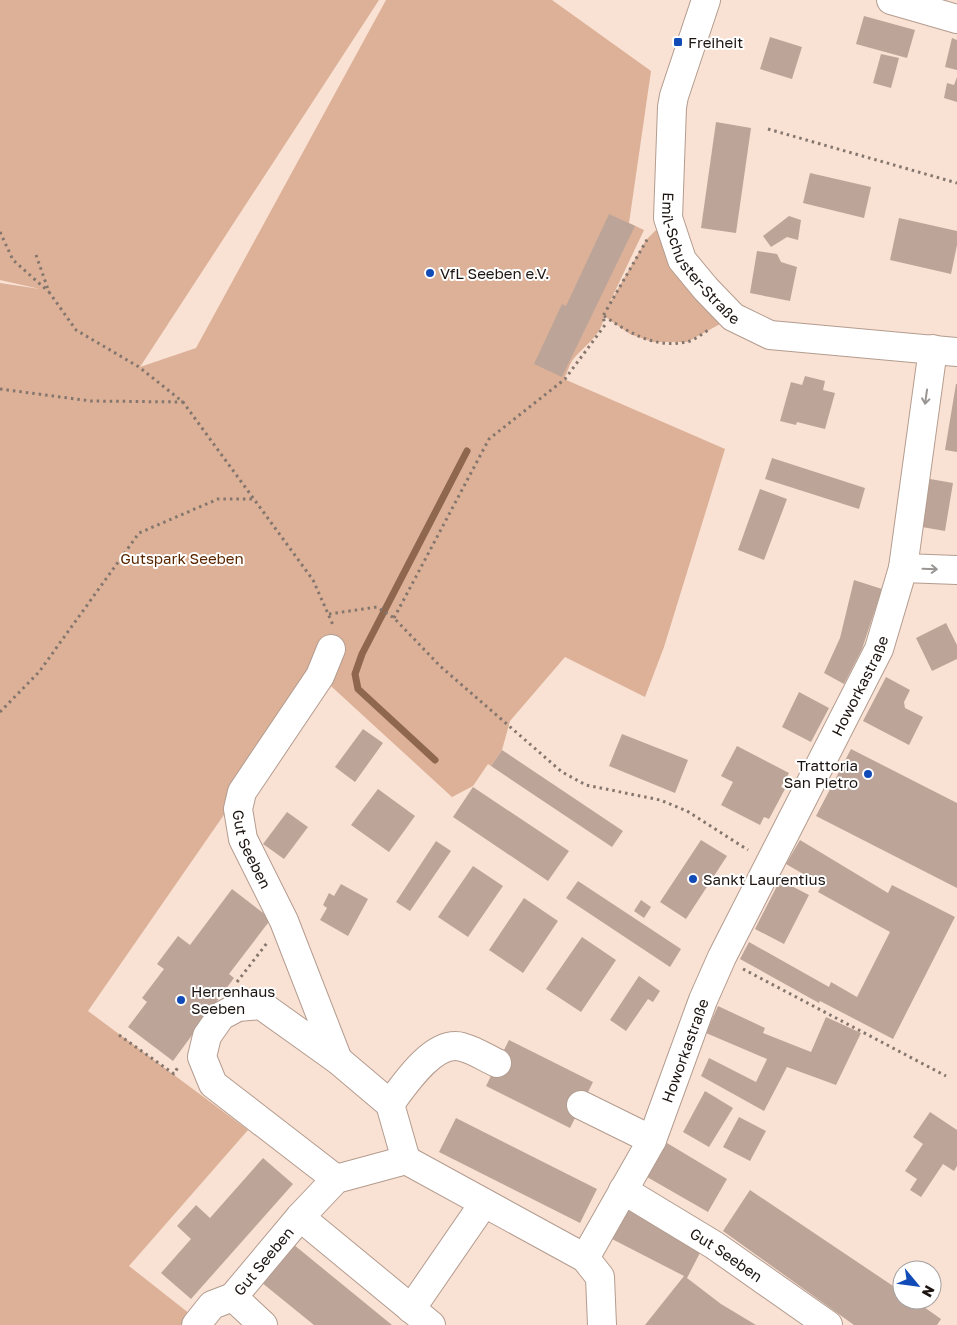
<svg xmlns="http://www.w3.org/2000/svg" width="957" height="1325" font-family="'Golos Text',sans-serif">
	<style>
		.green { fill: #dcb198 }
		.lines { fill: none; stroke-linecap: round; stroke-linejoin: round }
		.stream { stroke: #8f664e; stroke-width: 7 }
		.building { fill: #bca598 }
		.minor-casing { stroke: #b39c8f; stroke-width: 30 }
		.path { stroke: #85766d; stroke-width: 3; stroke-dasharray: 2.5 4; stroke-linecap: butt }
		.minor { stroke: #fff; stroke-width: 28 }
		.oneway { stroke: #999593 }
		.poi-dot { fill: #114bb7; stroke: #fff; stroke-width: 2 }
		.labels { text-anchor: middle; dominant-baseline: central; stroke-width: 4; stroke-linejoin: round; paint-order: stroke }
		.poi-label { font-size: 15px; fill: #1c1410; stroke: #fff; text-anchor: start }
		.street-label { font-size: 15px; fill: #1c1410; stroke: #fff }
		.park-label { font-size: 15px; fill: #5b2700; stroke: #fff }
	</style>
	<rect width="100%" height="100%" fill="#f9e1d3"/>
	<!-- green -->
	<path class="green" d="M0,0h379l-239,367 56,-19 190,-348h166l99,71 -22,152 15,7 -36,76 38,-66 22,-22 65,99 -46,25h-34l-23,-8 -26,-18c-2,20 -21,30 -32,45 -3,5 -5,12 -8,18l161,70 -61,198 -19,50 -80,-40 -55,64 -8,29 -11,16 -3,-2 -15,22 -21,11 -132,-121 -232,335 160,119 -119,136 75,59h-204v-1042l40,6 -40,-9z"/>
	<g class="lines">
		<!-- stream -->
		<path class="stream" d="M435,760l-77,-71 -3,-15 7,-20 105,-203"/>
	</g>
	<!-- building -->
	<path class="building" d="M864,16l51,14 -8,28 -51,-14z
		M770,37l32,10 -10,32 -32,-10z
		M952,38l5,2v30l-12,-3z
		M881,54l18,4 -8,30 -18,-5z
		M957,77v25l-13,-4 3,-15 7,2z
		M716,122l35,6 -15,105 -35,-5z
		M810,173l61,14 -7,31 -61,-15z
		M609,214l26,12 -73,151 -28,-13 28,-60 4,2z
		M789,216l12,4 -3,20 -11,-3 -16,10 -8,-11z
		M899,218l58,13v14l-6,29 -61,-14z
		M757,251l20,3 4,8 16,5 -7,34 -40,-8z
		M805,376l20,5 -2,9 12,3 -10,36 -28,-7 -1,3 -16,-4 11,-39 11,3z
		M956,384h1v68l-12,-2z
		M772,458l93,30 -6,21 -94,-30z
		M930,479l23,4 -8,48 -23,-4z
		M760,489l27,10 -23,61 -26,-10z
		M854,580l28,9 -20,60 -18,35 -20,-11 16,-35z
		M946,623l11,22v14l-25,12 -16,-33z
		M886,677l24,13 -6,12 1,6 18,9 -14,28 -46,-24z
		M799,692l30,16 -18,34 -29,-15z
		M363,729l20,14 -28,39 -20,-15z
		M622,734l66,26 -13,33 -66,-27z
		M737,746l52,27 -8,14 4,2 -16,30 -5,-2 -4,8 -39,-20 12,-23 -12,-6z
		M851,749l106,54v85l-141,-72z
		M502,750l121,81 -11,16 -121,-81z
		M473,787l96,64 -21,30 -95,-64z
		M378,789l37,27 -26,36 -38,-27z
		M287,812l21,15 -24,32 -21,-15z
		M701,840l26,16 -41,63 -26,-17z
		M800,840l88,53 4,-8 63,32 -62,122 -73,-38 -1,2 -79,-44 9,-17 80,45 2,-5 26,15 33,-65 -72,-40 4,-7 -36,-21z
		M436,841l15,10 -41,60 -14,-9z
		M473,866l30,20 -35,51 -30,-20z
		M780,880l29,15 -25,49 -29,-15z
		M578,881l103,68 -11,18 -104,-69z
		M341,884l27,15 -20,37 -28,-16 7,-12 -4,-3 6,-12 5,3z
		M232,889l39,30 -42,55 5,4 -61,83 -45,-34 19,-25 -5,-4 22,-29 -7,-5 21,-28 12,9z
		M524,898l34,23 -35,52 -34,-23z
		M641,900l10,7 -7,11 -10,-7z
		M582,937l34,23 -35,52 -35,-23z
		M639,976l21,15 -7,11 -5,-3 -22,32 -16,-11z
		M718,1006l47,22 -2,5 48,19 15,-35 35,16 -25,52 -49,-18 -23,44 -63,-35 8,-18 47,24 11,-23 -61,-26z
		M509,1040l84,42 -23,46 -84,-42z
		M705,1091l28,17 -24,39 -26,-15z
		M930,1112l27,18v36l-3,5 -11,-7 -22,33 -11,-7 7,-11 -12,-8 18,-27 -10,-7z
		M739,1117l27,14 -16,30 -27,-14z
		M456,1118l141,71 -17,34 -141,-71z
		M667,1143l60,36 -19,33 -61,-35z
		M263,1158l30,26 -102,115 -30,-26 30,-34 -14,-13 19,-21 14,13z
		M750,1190l152,102v8h12l27,19 -4,6h-83l-131,-94z
		M627,1209l76,38 -16,31 34,26 35,21h-111l39,-49 -72,-37z
		M288,1240l104,85h-78l-58,-47z"/>
	<g class="lines">
		<!-- minor casing -->
		<g class="minor-casing">
			<g id="minor">
				<path id="s1" d="M706,0l-32,96 -2,11 -4,111 14,42 24,29 27,28 37,18 187,17"/>
				<path d="M891,0l66,19"/>
				<path d="M903,568l54,2"/>
				<path id="s2" d="M331,649l-11,27 -78,116 -4,17 5,30 41,82 54,139"/>
				<path d="M390,1104c14,-19 44,-65 72,-57 12,3 24,11 35,16"/>
				<path d="M581,1105l71,35"/>
				<path d="M336,1179l-123,-95 -11,-27 5,-21 14,-20 17,-9 23,-2 77,55 52,44 16,56"/>
				<path id="s3" d="M623,1190l91,55 114,80"/>
				<path d="M300,1217l131,108"/>
				<path id="s4" d="M585,1258l67,-118 51,-140 19,-43 157,-308 24,-81 30,-219"/>
				<path d="M411,1309l73,-106"/>
				<path d="M196,1325l16,-20 21,-8"/>
				<path id="s5" d="M263,1325l-30,-28 67,-80 36,-38 70,-19 179,98 15,19 2,48"/>
			</g>
		</g>
		<!-- path -->
		<path class="path" d="M768,129l189,54
			M0,232l13,28 36,32
			M36,255l13,37 27,38 63,37 44,35 130,178 20,45
			M604,316c24,16 51,33 82,26 8,-1 17,-9 24,-13
			M0,389l91,12 92,1
			M329,614l48,-7 17,11 46,48 122,106 24,13 74,15 27,11 61,39
			M394,618l95,-179 76,-60 40,-54 -2,-9 45,-78
			M0,712l39,-40 100,-139 79,-34h37
			M743,969l203,107
			M237,982l30,-39
			M119,1035l55,39 4,-7"/>
		<!-- minor -->
		<use href="#minor" class="minor"/>
	</g>
	<!-- one-way arrows -->
	<defs><path id="oneway-shaft" d="M-6 0H5M1.5-3L5.5 0L1.5 3" fill="none" stroke-width="1.6" stroke-linecap="round" stroke-linejoin="round" transform="scale(1.25)"/></defs>
	<g class="oneway">
		<use href="#oneway-shaft" transform="translate(926 397) rotate(98)"/>
		<use href="#oneway-shaft" transform="translate(930 569) rotate(2)"/>
	</g>
	<!-- markers -->
	<g class="poi-dot">
		<rect x="673" y="37" width="10" height="10" rx="2.5"/>
		<circle cx="430" cy="273" r="5"/>
		<circle cx="868" cy="774" r="5"/>
		<circle cx="693" cy="879" r="5"/>
		<circle cx="181" cy="1000" r="5"/>
	</g>
	<g class="labels">
		<!-- poi labels -->
		<g class="poi-label">
			<text x="688" y="42">Freiheit</text>
			<text x="440" y="273">VfL Seeben e.V.</text>
			<text x="858" y="765" text-anchor="end">Trattoria<tspan x="858" dy="17">San Pietro</tspan></text>
			<text x="703" y="879">Sankt Laurentius</text>
			<text x="191" y="991">Herrenhaus<tspan x="191" dy="17">Seeben</tspan></text>
		</g>
		<!-- street labels -->
		<g class="street-label">
			<text stroke="none"><textPath href="#s1" startOffset="274">Emil-Schuster-Straße</textPath></text>
			<text stroke="none"><textPath href="#s4" startOffset="636">Howorkastraße</textPath></text>
			<text stroke="none"><textPath href="#s2" startOffset="229">Gut Seeben</textPath></text>
			<text stroke="none"><textPath href="#s4" startOffset="231">Howorkastraße</textPath></text>
			<text stroke="none"><textPath href="#s3" startOffset="122">Gut Seeben</textPath></text>
			<text stroke="none"><textPath href="#s5" startOffset="88">Gut Seeben</textPath></text>
		</g>
		<!-- park labels -->
		<g class="park-label">
			<text x="182" y="558">Gutspark Seeben</text>
		</g>
	</g>
	<!-- north arrow -->
	<g transform="translate(917 1285) rotate(119)"><circle r="24" fill="#ffffff" stroke="#a4a19f"/>
	<path d="M0-4L9 19L0 12L-9 19Z" fill="#114bb7"/>
	<text y="-8" font-size="14" font-weight="bold" text-anchor="middle" fill="#1c1410">N</text>
	</g>
</svg>
